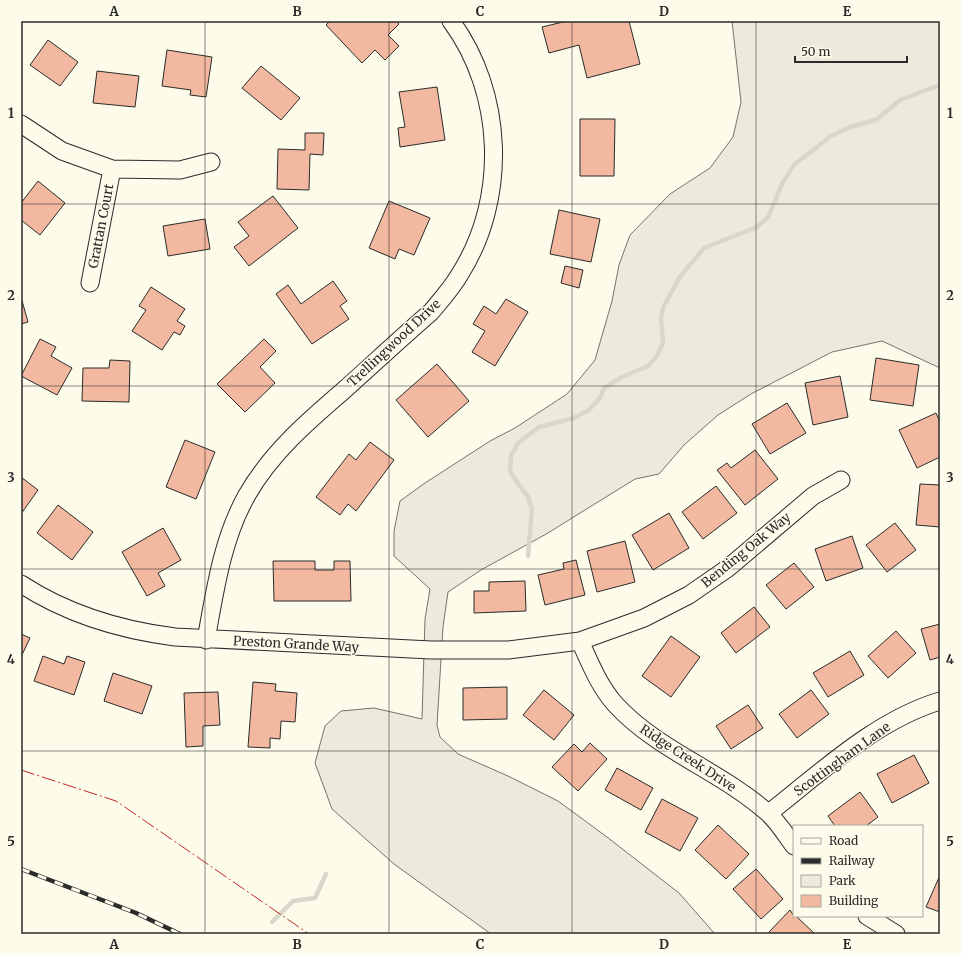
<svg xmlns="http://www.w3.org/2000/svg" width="961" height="955" font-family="Merriweather,serif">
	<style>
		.green { fill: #ecebdb; stroke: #74746e }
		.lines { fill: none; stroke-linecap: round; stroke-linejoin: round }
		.stream { stroke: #d8d7c9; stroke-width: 4.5 }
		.building { fill: #f2b8a0; stroke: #2b2b2b }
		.minor-casing { stroke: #2b2b2b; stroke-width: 19 }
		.minor { stroke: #fdfbea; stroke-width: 17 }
		.rail-casing { stroke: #2b2b2b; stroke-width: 4.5 }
		.rail { stroke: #fdfbea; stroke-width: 3; stroke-dasharray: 9; stroke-linecap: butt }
		.power { stroke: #c62828; stroke-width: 1; stroke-dasharray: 14 3 2 3; stroke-linecap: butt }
		.grid { fill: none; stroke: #2b2b2b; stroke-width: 1; stroke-opacity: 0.55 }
		.labels { text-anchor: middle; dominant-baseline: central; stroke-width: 3; stroke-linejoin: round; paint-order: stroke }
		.street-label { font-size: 13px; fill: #2b2b2b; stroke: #fdfbea }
		.neatline { fill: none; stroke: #2b2b2b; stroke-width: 1.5 }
		.grid-label { font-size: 13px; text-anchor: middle; font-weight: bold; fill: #2b2b2b }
	</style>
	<rect width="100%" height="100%" fill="#fdfbea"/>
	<!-- green -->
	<path class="green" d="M732,21h208v347l-58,-27 -50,11 -81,42 -33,21 -34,30 -25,29 -24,5 -87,54 -67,37 -33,22 -5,35 -6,98 3,12 18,17 50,22 50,25 49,36 72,56 36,41h-224l-97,-70 -62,-55 -17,-46 10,-37 16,-15 33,-3 48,11 3,-100 5,-30 -36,-33v-25l6,-30 25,-18 65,-42 25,-13 52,-34 28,-34 17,-59 7,-36 11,-30 40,-41 40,-26 23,-31 8,-35z"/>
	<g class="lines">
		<!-- stream -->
		<path class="stream" d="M528,556l4,-47 -4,-12 -16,-22 -2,-6 1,-13 7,-13 21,-16 35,-9 15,-8 11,-12 4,-10 18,-11 26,-11 9,-10 6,-13 -2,-24 2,-11 16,-30 25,-30 53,-21 11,-10 15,-35 11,-17 37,-29 19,-9 26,-7 24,-20 40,-15
			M272,922l21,-21 22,-3 11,-24"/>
	</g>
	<!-- building -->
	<path class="building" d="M330,21h66l3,3 -11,11 11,11 -14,14 -10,-10 -13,13 -36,-38z
		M567,21h62l11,43 -53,14 -8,-33 -30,8 -7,-26z
		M48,40l30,22 -18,24 -30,-21z
		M167,50l45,7 -6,40 -16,-2 1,-5 -29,-4z
		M261,66l39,32 -19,22 -39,-32z
		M97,71l42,5 -4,31 -42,-4z
		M437,87l8,53 -45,7 -2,-19 7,-1 -6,-35z
		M580,119h35l-1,57h-34z
		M305,133h19l-1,22 -13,-1 -1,36 -32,-1 1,-40 27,1z
		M38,181l27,22 -25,32 -19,-15v-17z
		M273,196l25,32 -49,38 -15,-19 15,-11 -11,-14z
		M389,201l41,17 -16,37 -15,-6 -4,10 -26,-11z
		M559,210l41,9 -9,43 -41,-8z
		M205,219l5,30 -42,7 -5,-30z
		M565,266l18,4 -4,18 -18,-5z
		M333,281l14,20 -7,5 9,13 -37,25 -36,-50 12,-9 13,19z
		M151,287l34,22 -8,12 8,5 -5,9 -6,-3 -12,18 -30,-19 14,-21 -7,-4z
		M21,297l7,25 -7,2z
		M506,299l22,13 -33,54 -23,-14 13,-21 -12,-7 11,-18 12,8z
		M40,339l16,8 -5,9 21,12 -15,27 -36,-19z
		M264,339l12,12 -16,16 15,16 -30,29 -28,-28z
		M876,358l43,7 -6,41 -43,-6z
		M110,360l20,1 -1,41 -47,-1 1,-33h26z
		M437,364l32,37 -41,36 -32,-37z
		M840,376l8,41 -35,8 -8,-42z
		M787,403l19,30 -36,21 -18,-30z
		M936,413l4,9v35l-23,11 -18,-38z
		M185,440l30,12 -19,47 -30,-12z
		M370,442l24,18 -38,51 -8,-7 -8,11 -24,-18 33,-43 7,6z
		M755,450l23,29 -33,26 -28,-35 10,-7 4,5z
		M21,477l17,13 -17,24z
		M920,484l20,1v42l-24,-2z
		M716,486l21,27 -34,26 -21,-27z
		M58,505l35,27 -21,28 -35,-27z
		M669,513l20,35 -36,22 -21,-35z
		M895,523l21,27 -29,22 -21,-27z
		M163,528l18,32 -23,13 7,13 -18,10 -25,-44z
		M852,536l11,32 -37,13 -11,-32z
		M625,541l10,41 -38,10 -10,-41z
		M576,560l9,35 -40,10 -7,-30 26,-6 -1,-6z
		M273,561h42v9h19v-9h16l1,40h-77z
		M794,563l20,24 -28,22 -20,-24z
		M525,581l1,30 -52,2v-22h15v-9z
		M754,607l16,20 -34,26 -15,-20z
		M940,624v33l-10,3 -9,-31z
		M896,631l20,22 -28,25 -20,-22z
		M21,634l9,4 -9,19z
		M671,636l29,21 -29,40 -29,-21z
		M850,651l14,24 -36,22 -15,-24z
		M43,656l21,8 3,-8 18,6 -11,33 -40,-14z
		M113,673l39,13 -10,28 -38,-13z
		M253,682l23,2 -1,7 22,2 -2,29 -14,-1 -1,18 -10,-1v10l-22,-1z
		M507,687v32l-44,1v-32z
		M544,690l30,25 -20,25 -31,-25z
		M811,690l18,24 -32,24 -18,-24z
		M218,692l2,33 -17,1v20l-17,1 -2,-54z
		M748,705l15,23 -32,21 -15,-23z
		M590,743l17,16 -29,32 -26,-24 22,-23 8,8z
		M914,755l15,28 -37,20 -15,-29z
		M617,768l36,20 -12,22 -36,-20z
		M860,792l18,25 -12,9h-31l-7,-10z
		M662,799l36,19 -18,33 -35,-19z
		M718,825l31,29 -23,25 -31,-29z
		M756,869l27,30 -22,20 -28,-30z
		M940,875v37l-14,-5z
		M790,910l4,6h2l19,18h-43l-3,-2z"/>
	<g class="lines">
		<!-- minor casing -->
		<g class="minor-casing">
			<path id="minor" d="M21,124l41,27 50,18 68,1 31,-8
				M90,283l22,-114
				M21,584c46,30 99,46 154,53l256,13h77l72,-9 64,-23 45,-23 39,-27 85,-72 28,-16
				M206,640c9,-49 16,-101 41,-145 24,-42 60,-73 96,-104 29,-26 58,-53 88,-79 10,-12 21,-24 29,-38 48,-76 44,-181 -9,-253
				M580,641c10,22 19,45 35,63 43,47 106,67 153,109 10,9 18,22 26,33
				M769,813c51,-40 107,-93 171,-112
				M867,916l29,18"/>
		</g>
		<!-- minor -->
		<use href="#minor" class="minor"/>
		<!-- rail casing -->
		<g class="rail-casing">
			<path id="rail" d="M21,869l115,44 44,21"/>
		</g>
		<!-- rail -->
		<use href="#rail" class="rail"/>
		<!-- power -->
		<path class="power" d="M21,770l95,31 193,133"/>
	</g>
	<!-- grid -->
	<path class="grid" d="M205,21v913M389,21v913M572,21v913M756,21v913M21,204h919M21,386h919M21,569h919M21,751h919"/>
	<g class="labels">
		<!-- street labels -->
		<g class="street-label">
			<text transform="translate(101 226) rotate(-79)">Grattan Court</text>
			<text transform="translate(394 343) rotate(-43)">Trellingwood Drive</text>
			<text transform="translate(746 550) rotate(-39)">Bending Oak Way</text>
			<text transform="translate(296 644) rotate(3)">Preston Grande Way</text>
			<text transform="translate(688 758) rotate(33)">Ridge Creek Drive</text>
			<text transform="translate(842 759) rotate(-36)">Scottingham Lane</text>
		</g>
	</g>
	<!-- border -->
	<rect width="961" height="955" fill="none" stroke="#fdfbea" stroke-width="44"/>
	<!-- legend -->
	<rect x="793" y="825" width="130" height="92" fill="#fdfbea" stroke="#a9a89e"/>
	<rect x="801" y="838" width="20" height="6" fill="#fdfbea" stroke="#a9a89e"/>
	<text x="829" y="845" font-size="12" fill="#2b2b2b">Road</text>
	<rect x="801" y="858" width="20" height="6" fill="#2b2b2b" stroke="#a9a89e"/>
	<text x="829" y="865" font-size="12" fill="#2b2b2b">Railway</text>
	<rect x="801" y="875" width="20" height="12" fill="#ecebdb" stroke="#a9a89e"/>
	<text x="829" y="885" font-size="12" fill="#2b2b2b">Park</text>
	<rect x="801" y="895" width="20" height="12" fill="#f2b8a0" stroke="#a9a89e"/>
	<text x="829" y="905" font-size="12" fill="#2b2b2b">Building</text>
	<!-- scale -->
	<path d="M795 56v6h112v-6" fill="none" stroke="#2b2b2b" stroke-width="2"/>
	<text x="801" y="56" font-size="12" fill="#2b2b2b" stroke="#fdfbea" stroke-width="3" paint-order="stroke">50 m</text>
	<rect x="22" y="22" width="917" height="911" class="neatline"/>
	<g class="grid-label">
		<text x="114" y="16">A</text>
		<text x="297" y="16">B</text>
		<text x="480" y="16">C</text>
		<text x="664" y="16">D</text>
		<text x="847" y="16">E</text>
		<text x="11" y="118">1</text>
		<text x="950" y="118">1</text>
		<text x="11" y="300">2</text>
		<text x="950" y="300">2</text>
		<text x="11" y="482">3</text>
		<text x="950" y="482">3</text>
		<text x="11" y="664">4</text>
		<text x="950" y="664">4</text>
		<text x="11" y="846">5</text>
		<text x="950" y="846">5</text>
		<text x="114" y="949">A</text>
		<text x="297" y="949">B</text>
		<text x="480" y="949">C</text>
		<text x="664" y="949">D</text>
		<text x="847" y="949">E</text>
	</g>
</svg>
